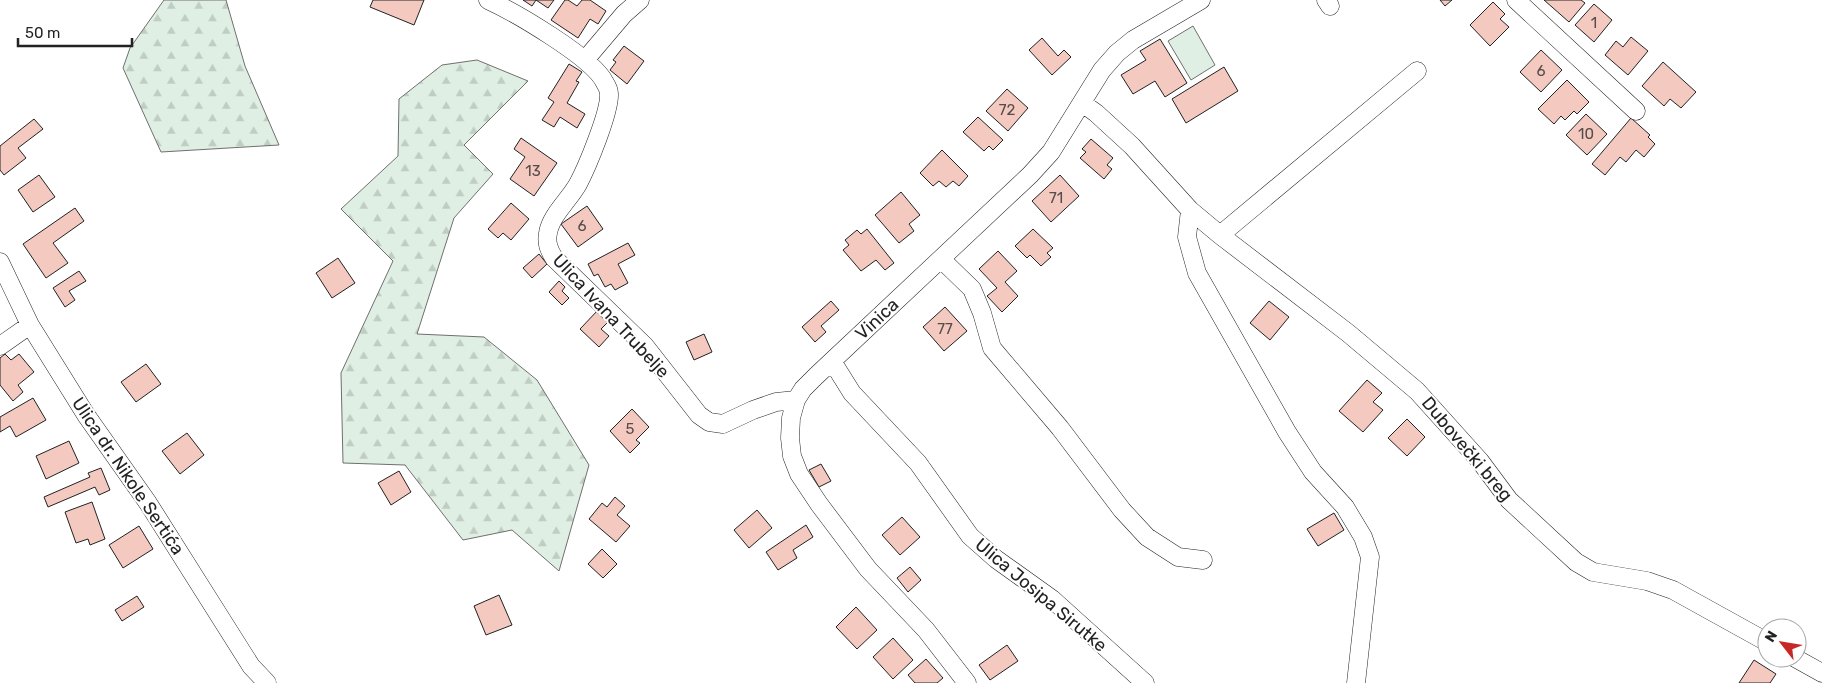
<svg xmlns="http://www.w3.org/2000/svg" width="1822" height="683" font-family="Rubik,sans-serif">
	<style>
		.forest { fill: url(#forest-firs); stroke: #6f6f6f }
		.garden { fill: #e0efe3; stroke: #6f6f6f }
		.building { fill: #f3c9c0; stroke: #222 }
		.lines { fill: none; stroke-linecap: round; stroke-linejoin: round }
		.minor-casing { stroke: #222; stroke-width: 19 }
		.minor { stroke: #fff; stroke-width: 18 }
		.labels { text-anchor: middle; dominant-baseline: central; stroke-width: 4; stroke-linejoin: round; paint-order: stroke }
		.number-label { font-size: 15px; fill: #564c4a }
		.street-label { font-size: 18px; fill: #222; stroke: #fff }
	</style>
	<defs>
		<pattern id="forest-firs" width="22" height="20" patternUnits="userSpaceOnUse" patternTransform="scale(1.25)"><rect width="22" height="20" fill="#e0efe3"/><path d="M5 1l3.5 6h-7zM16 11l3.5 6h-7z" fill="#c0cdc2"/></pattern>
	</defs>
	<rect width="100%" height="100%" fill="#fff"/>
	<!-- forest -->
	<path class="forest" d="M164,0h62l19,66 34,79 -118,7 -38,-84 7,-20z
		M477,60l51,21 -64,64 29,29 -39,44 -37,116 67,3 53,43 52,85 -30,106 -47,-41 -49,10 -58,-75 -62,-2 -2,-90 52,-112 -52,-52 57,-53 1,-57 43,-34z"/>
	<!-- garden -->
	<path class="garden" d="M1193,26l22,39 -24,15 -23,-39z"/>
	<!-- building -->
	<path class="building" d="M373,0h51l-10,25 -44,-18z
		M523,0h31l-6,8 -12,-8 -4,6z
		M565,0h3l9,6 5,-6h8l16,11 -8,13 -8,-5 -12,19 -27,-18z
		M1440,0h12l-7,6z
		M1544,0h37l4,3 -16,19z
		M1493,2l12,12 -5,5 9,8 -19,19 -20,-21z
		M1594,4l18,16 -18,22 -19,-17z
		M1631,37l17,14 -20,24 -23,-20 11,-14 7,6z
		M1042,38l16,18 6,-6 7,7 -19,18 -23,-25z
		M1160,39l27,44 -22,14 -10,-16 -22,13 -12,-19 25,-15 -6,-9z
		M624,46l20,15 -17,23 -17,-14 6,-8 -3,-2z
		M1541,50l21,20 -21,22 -21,-20z
		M1663,62l33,30 -15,16 -11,-9 -6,7 -22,-20z
		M569,64l13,8 -6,9 3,1 -12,21 18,11 -8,14 -17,-11 -6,10 -12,-7 12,-18 -6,-4z
		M1224,67l14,24 -52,32 -14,-24z
		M1567,80l22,22 -12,12 -3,-3 -9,9 -4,-4 -7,8 -16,-15z
		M1007,89l21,19 -20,23 -22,-20z
		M1586,114l21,20 -20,21 -21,-20z
		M978,117l25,23 -10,10 -4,-4 -5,5 -21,-19z
		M1631,118l19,17 -2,2 7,7 -11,13 -8,-7 -10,12 -6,-5 -15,18 -13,-11z
		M34,119l9,10 -25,19 8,10 -22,17 -4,-5v-24z
		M521,138l36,25 -23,33 -24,-17 15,-22 -11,-8z
		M1091,139l22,19 -6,7 5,4 -8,10 -24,-21 6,-6 -4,-3z
		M942,150l26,26 -9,10 -6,-5 -7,6 -7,-6 -6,5 -13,-13z
		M39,175l16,22 -22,15 -15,-22z
		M1060,175l19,21 -28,26 -19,-21z
		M901,192l19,23 -11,9 5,7 -15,12 -24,-28z
		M511,203l18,16 -18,21 -8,-7 -5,5 -10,-9z
		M587,206l16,23 -25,18 -17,-23z
		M75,208l9,13 -31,22 15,20 -22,15 -23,-34z
		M867,229l27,34 -9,7 -9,-10 -15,11 -18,-21 6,-5 -4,-5 12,-10 4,4z
		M1033,229l20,19 -6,5 4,4 -10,9 -11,-11 -3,3 -12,-12z
		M628,243l7,12 -17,9 10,19 -13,7 -4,-6 -6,3 -7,-13 -4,2 -6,-12z
		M998,251l19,20 -12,11 13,14 -16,16 -15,-16 10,-8 -18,-19z
		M539,254l8,10 -15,14 -9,-10z
		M338,258l17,25 -23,15 -16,-25z
		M79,271l7,10 -17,10 6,9 -10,7 -12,-19z
		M559,281l6,6 -3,4 7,7 -7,7 -13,-13z
		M831,301l8,9 -18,16 5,6 -11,10 -13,-15z
		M1269,301l20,16 -19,23 -20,-17z
		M945,307l22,24 -23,20 -21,-24z
		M599,309l11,11 -9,9 8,7 -10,11 -19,-18z
		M704,334l8,18 -18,8 -8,-18z
		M5,354l6,6 8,-6 15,18 -16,13 5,7 -10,9 -13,-16v-27z
		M146,364l15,20 -25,18 -15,-20z
		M1367,380l15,13 -9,9 10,8 -20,22 -24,-21z
		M33,398l13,22 -30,17 -6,-11 -10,6v-15z
		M632,409l17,18 -13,13 4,3 -10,10 -20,-22z
		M1407,419l18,18 -18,19 -19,-18z
		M187,433l17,22 -24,19 -18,-23z
		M69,441l10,22 -33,16 -10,-23z
		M821,464l10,17 -12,6 -10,-17z
		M101,468l9,22 -11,5 -4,-8 -47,20 -4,-10 46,-20 -2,-4z
		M399,471l12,21 -20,13 -13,-22z
		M615,497l10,9 -8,9 13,11 -14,16 -27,-23 13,-16 5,4z
		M92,502l13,37 -15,6 -2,-6 -12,4 -11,-31z
		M757,510l15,18 -23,20 -15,-18z
		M1334,513l10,17 -26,16 -11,-17z
		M902,517l18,20 -20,18 -18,-20z
		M806,525l7,12 -20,13 4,8 -19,12 -12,-18z
		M139,526l14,23 -30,19 -14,-23z
		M602,549l15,15 -14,14 -15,-14z
		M910,567l11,13 -13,12 -11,-14z
		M499,595l13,30 -26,10 -12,-29z
		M137,596l7,11 -22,14 -7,-11z
		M856,607l21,23 -20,19 -21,-22z
		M893,638l20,22 -20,19 -20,-22z
		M1007,645l11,16 -28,19 -11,-15z
		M926,659l17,19 -6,5h-22l-7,-8z
		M1754,660l22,14 -6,9h-31z"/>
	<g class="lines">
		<!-- minor casing -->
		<g class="minor-casing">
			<path id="minor" d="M488,0c26,12 106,58 117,83 2,3 4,8 4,11 1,18 -22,73 -31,90 -9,16 -27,31 -30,49 -2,10 1,17 6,25l91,88 54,69 10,7 14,2 30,-14 23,-8 20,-2
				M1326,0l4,6
				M1516,0l120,111
				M585,60l39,-46 16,-14
				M1082,103l14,10 36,33 58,64 30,25 128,98 69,58 63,70 29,39 67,62 17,10 54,9 26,9 94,52
				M1190,210l-3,27 10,36 90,159 26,40 32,35 18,30 7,20 -14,126
				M1220,235l197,-164
				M941,259l31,30 10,24 10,35 68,80 62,82 25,27 31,20 25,3
				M0,262l30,63 56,90 62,88 103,163 16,17
				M0,346l30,-21
				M832,361l20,32 66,70 52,73 26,23 56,40 93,84
				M1795,658l27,15
				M967,683l-41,-53 -58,-61 -49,-65 -20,-30 -7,-18 -2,-18 1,-20 5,-18 7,-11 13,-13 214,-201 21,-23 51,-82 15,-17 16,-13 68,-40"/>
		</g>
		<!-- minor -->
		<use href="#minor" class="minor"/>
	</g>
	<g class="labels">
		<!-- number labels -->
		<g class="number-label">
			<text x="1594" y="23">1</text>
			<text x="1541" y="71">6</text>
			<text x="1007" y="110">72</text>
			<text x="1586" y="134">10</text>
			<text x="533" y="171">13</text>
			<text x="1056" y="198">71</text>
			<text x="582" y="226">6</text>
			<text x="945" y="329">77</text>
			<text x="630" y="429">5</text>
		</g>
		<!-- street labels -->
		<g class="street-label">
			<text transform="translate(611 316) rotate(47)">Ulica Ivana Trubelje</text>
			<text transform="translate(877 319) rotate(-43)">Vinica</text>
			<text transform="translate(1467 449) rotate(50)">Dubovečki breg</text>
			<text transform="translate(128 476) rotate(56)">Ulica dr. Nikole Sertića</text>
			<text transform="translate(1041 595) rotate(40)">Ulica Josipa Sirutke</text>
		</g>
	</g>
	<!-- north arrow -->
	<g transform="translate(1782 643) rotate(301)"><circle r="24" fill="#ffffff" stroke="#a7a7a7"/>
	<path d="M0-4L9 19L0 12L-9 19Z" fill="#c62828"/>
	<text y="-8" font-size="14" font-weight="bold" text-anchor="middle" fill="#222222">N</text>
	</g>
	<!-- scale -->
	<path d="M18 38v8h114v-8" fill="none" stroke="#222222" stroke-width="2.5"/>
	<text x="25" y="38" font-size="15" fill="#222222" stroke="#ffffff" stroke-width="4" paint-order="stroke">50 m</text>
</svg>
